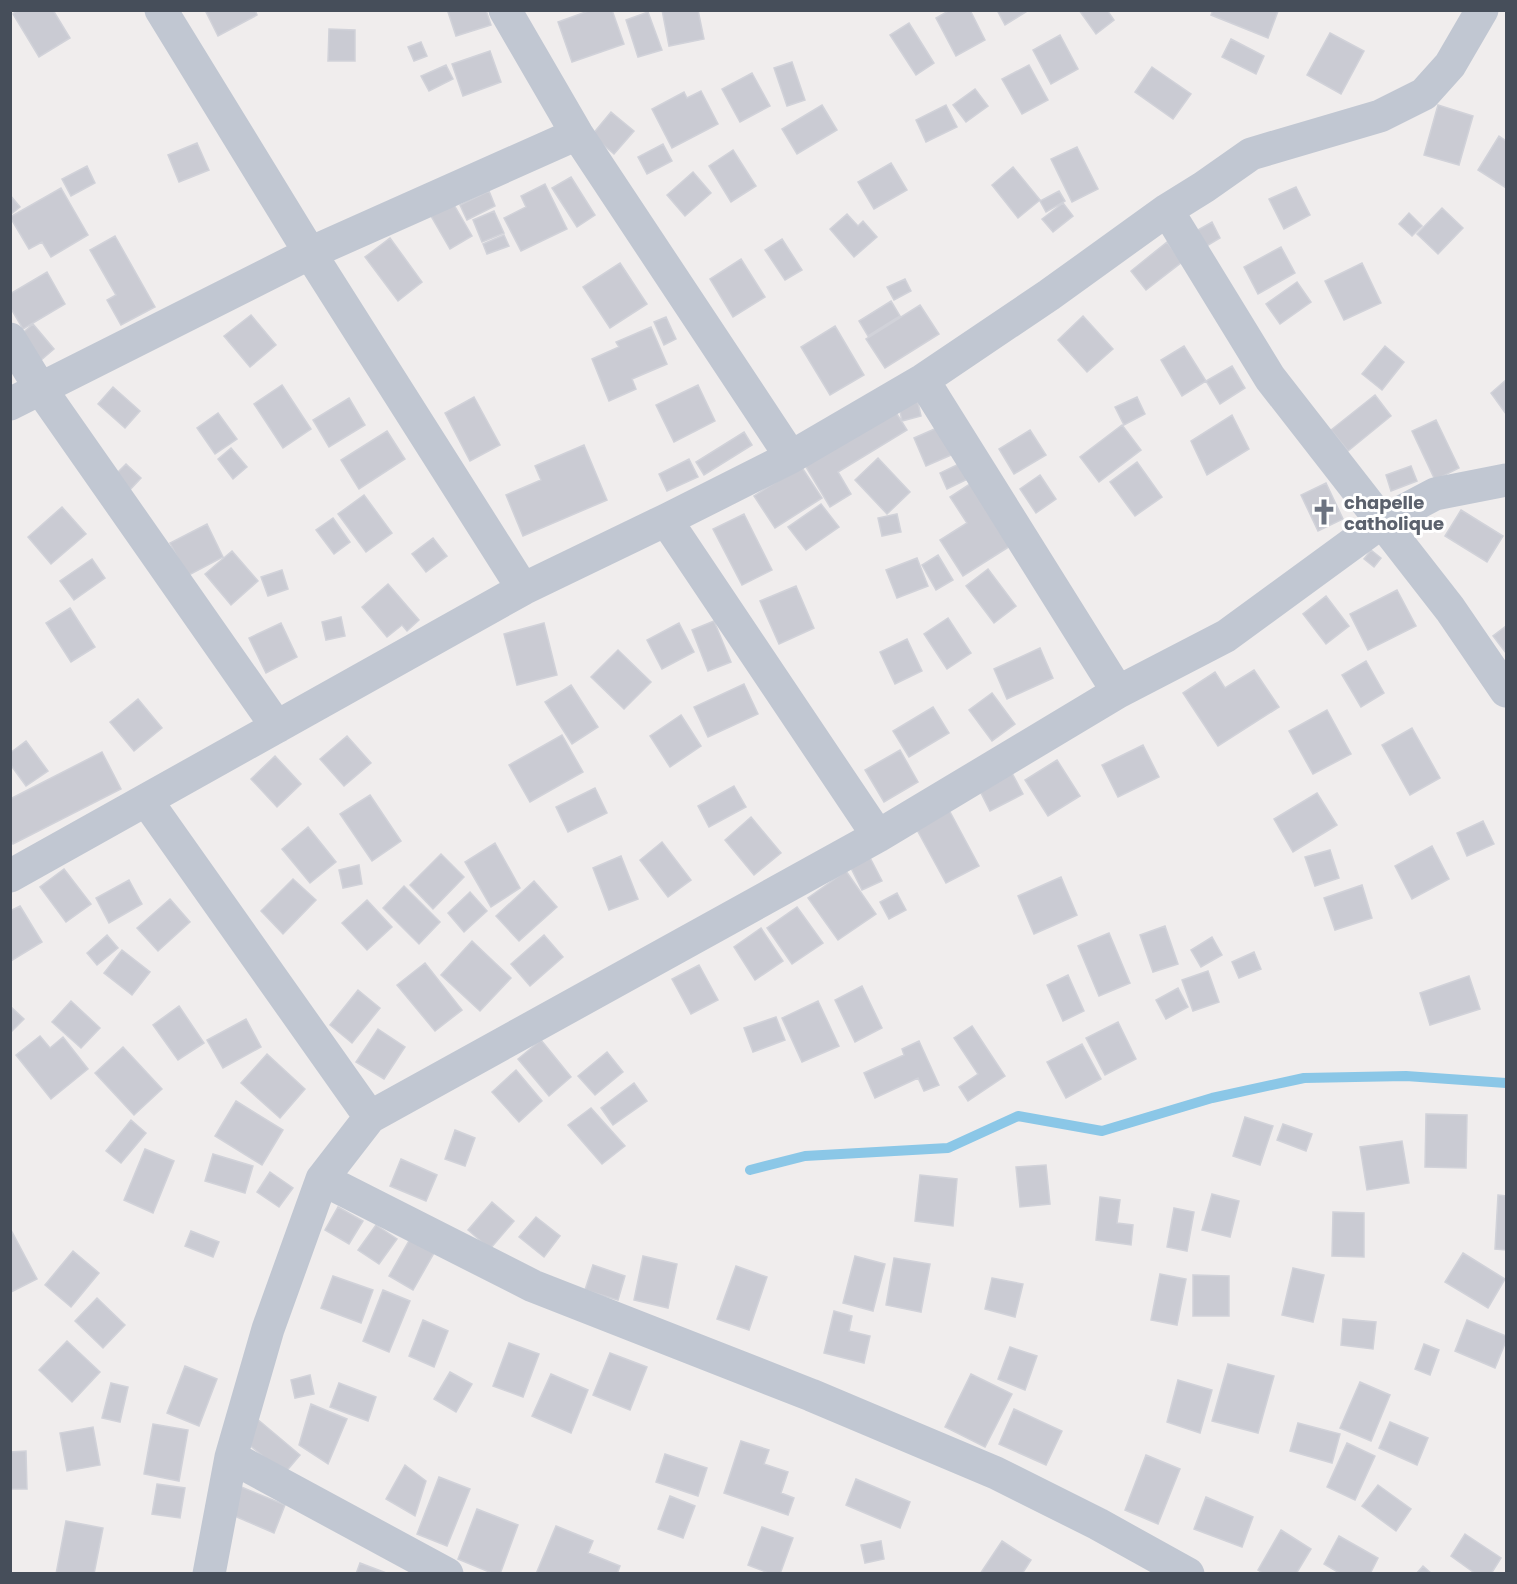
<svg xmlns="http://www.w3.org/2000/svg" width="1517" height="1584" font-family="Poppins,sans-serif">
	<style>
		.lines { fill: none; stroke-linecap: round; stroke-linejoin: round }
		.stream { stroke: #8bc7e7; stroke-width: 10 }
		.building { fill: #cacbd3; stroke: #d1d2d9; stroke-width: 1.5 }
		.street { stroke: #c1c7d2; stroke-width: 33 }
		.labels { text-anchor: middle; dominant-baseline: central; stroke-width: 6; stroke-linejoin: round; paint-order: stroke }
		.worship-label { font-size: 18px; font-weight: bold; fill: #5b616d; stroke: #fff; text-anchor: start }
	</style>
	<rect width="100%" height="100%" fill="#f0eded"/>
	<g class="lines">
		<!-- stream -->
		<path class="stream" d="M750,1170l55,-14 143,-8 70,-32 84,15 110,-33 92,-20 102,-2 100,7"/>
	</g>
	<!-- building -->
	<path class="building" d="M18,10h35l17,28 -31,19 -26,-43z
		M205,10h50l2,5 -39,21z
		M451,10h35l5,15 -35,11 -8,-24z
		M591,10h21l12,34 -52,18 -14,-40z
		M662,10h36l6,29 -35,7z
		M950,10h20l15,30 -29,16 -20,-38z
		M997,10h32l-24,15z
		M1079,10h28l7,10 -18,14z
		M1213,10h65v1l-10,27 -57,-23z
		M648,12l14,38 -24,7 -12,-37z
		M909,23l25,40 -18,12 -26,-40z
		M329,29l26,1v31h-27z
		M1330,33l34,18 -23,43 -34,-19z
		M1060,35l18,34 -27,15 -18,-34z
		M1231,39l33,17 -8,18 -34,-17z
		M421,42l6,14 -13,5 -6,-14z
		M490,51l11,31 -38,14 -11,-32z
		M792,62l13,38 -18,6 -13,-38z
		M446,65l7,14 -24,12 -8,-15z
		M1029,65l19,35 -26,14 -20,-35z
		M1152,67l39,27 -18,25 -38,-27z
		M752,73l18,33 -30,16 -18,-33z
		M975,89l13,17 -22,16 -13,-17z
		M701,91l17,33 -46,24 -20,-39 32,-17 3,6z
		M822,105l15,25 -40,24 -15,-25z
		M946,105l11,22 -31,15 -10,-22z
		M1438,105l35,11 -14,49 -35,-10z
		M611,112l23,19 -20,23 -22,-19z
		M1499,136l7,5v47l-28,-18z
		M197,143l12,27 -30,12 -11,-27z
		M663,144l9,17 -25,13 -9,-17z
		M1077,147l21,42 -26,13 -21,-43z
		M733,150l23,36 -25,16 -22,-36z
		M891,163l16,27 -33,19 -16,-27z
		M87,166l8,17 -24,13 -9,-17z
		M1013,167l27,33 -22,18 -26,-33z
		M693,172l18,21 -26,23 -18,-21z
		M571,177l24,38 -18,12 -25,-39z
		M545,184l22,45 -46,22 -17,-33 22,-11 -5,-11z
		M1296,187l14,28 -26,14 -15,-30z
		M61,188l27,47 -37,22 -9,-15 -13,7 -19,-32z
		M489,191l6,15 -28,14 -7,-15z
		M1059,191l6,10 -19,11 -6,-11z
		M10,195l10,12 -10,8z
		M453,203l19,33 -22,13 -19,-33z
		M1063,203l10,13 -20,16 -11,-13z
		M1442,208l21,20 -25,26 -21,-20z
		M494,211l10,22 -22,9 -9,-22z
		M1409,213l13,13 -10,10 -13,-12z
		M847,214l11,12 5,-5 14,16 -23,20 -24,-28z
		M1212,222l8,16 -15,9 -9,-16z
		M504,235l5,11 -22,8 -4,-10z
		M115,236l40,71 -34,18 -14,-25 9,-5 -26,-45z
		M390,238l32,44 -24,19 -33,-44z
		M782,239l20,31 -17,10 -20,-30z
		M1167,242l15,20 -36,28 -15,-19z
		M1281,247l14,26 -37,21 -14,-27z
		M741,259l24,38 -32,20 -23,-38z
		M620,263l27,41 -37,24 -27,-41z
		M1362,263l19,40 -37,17 -19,-39z
		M47,272l18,32 -42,25 -13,-22v-13z
		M905,279l6,12 -17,9 -7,-13z
		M1297,282l14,20 -31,22 -14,-20z
		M891,301l9,15 -32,20 -9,-15z
		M920,305l19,29 -54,34 -19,-29z
		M251,315l25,30 -26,22 -26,-31z
		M1083,316l30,33 -26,23 -29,-32z
		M666,317l10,22 -12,6 -10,-23z
		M33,324l21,25 -14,12 -21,-25z
		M835,326l29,49 -34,20 -29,-48z
		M651,327l16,37 -35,15 4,10 -27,12 -17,-42 27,-12 -3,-5z
		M1184,346l22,35 -24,15 -21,-36z
		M1385,346l19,16 -22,28 -20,-16z
		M1232,366l13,22 -25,16 -14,-23z
		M1506,380v34l-15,-21z
		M282,385l29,44 -28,19 -29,-44z
		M698,385l17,36 -41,21 -18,-37z
		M113,387l27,24 -15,17 -27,-24z
		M1375,395l16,21 -43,35 -17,-21z
		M474,397l26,48 -30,16 -25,-48z
		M1137,397l8,17 -21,11 -9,-18z
		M349,398l16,27 -36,22 -16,-27z
		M917,398l4,18 -19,5 -4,-19z
		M892,406l15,24 -69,42 13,22 -21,13 -27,-45z
		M218,413l19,26 -22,15 -18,-26z
		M1232,415l17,34 -42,26 -16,-34z
		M1436,420l23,48 -24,12 -23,-49z
		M1122,425l19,25 -42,32 -19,-25z
		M939,427l12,28 -25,11 -12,-28z
		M1030,430l16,25 -32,19 -15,-25z
		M387,431l18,28 -46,30 -18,-29z
		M744,432l8,13 -48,30 -8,-13z
		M584,445l23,55 -84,36 -17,-41 35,-15 -6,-14z
		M231,448l16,19 -14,12 -15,-20z
		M878,458l32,34 -23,22 -32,-34z
		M689,459l9,18 -31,14 -8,-17z
		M963,462l7,16 -23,11 -7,-16z
		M1137,462l25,35 -27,19 -25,-34z
		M126,464l15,14 -13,14 -15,-15z
		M801,466l21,32 -47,30 -21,-32z
		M1411,466l6,15 -26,10 -5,-16z
		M1040,475l16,24 -20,14 -16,-24z
		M979,478l39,63 -55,35 -23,-36 27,-17 -17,-26z
		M1326,483l17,36 -25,12 -17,-36z
		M364,495l28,38 -26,19 -28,-38z
		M821,504l18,23 -33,23 -18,-23z
		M62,507l24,27 -35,30 -23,-27z
		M1461,510l42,26 -16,26 -42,-26z
		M744,514l28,56 -30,15 -29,-56z
		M897,514l4,18 -19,4 -4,-18z
		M333,518l17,24 -16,12 -18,-24z
		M207,524l16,33 -36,19 -17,-33z
		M433,538l14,18 -21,16 -14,-18z
		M1371,550l10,8 -7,9 -10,-8z
		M232,551l26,30 -27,24 -26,-31z
		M938,555l15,25 -17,10 -14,-25z
		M917,558l11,28 -31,12 -11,-28z
		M92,559l13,19 -31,22 -14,-19z
		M988,569l28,37 -22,17 -28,-37z
		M282,570l6,19 -20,7 -7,-19z
		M388,584l31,36 -12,11 -5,-6 -15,12 -25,-30z
		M796,586l18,42 -35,16 -19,-43z
		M1397,590l19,36 -48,24 -18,-36z
		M1326,596l23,30 -23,18 -23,-30z
		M70,608l25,39 -24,15 -25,-39z
		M341,617l4,19 -19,4 -4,-18z
		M948,618l23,35 -24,16 -23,-35z
		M714,621l17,41 -23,9 -16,-41z
		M281,623l16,34 -31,16 -17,-35z
		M544,623l13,52 -40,10 -13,-51z
		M679,623l15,29 -32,17 -15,-29z
		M1506,626v27l-13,-17z
		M907,639l15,32 -27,13 -15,-32z
		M1040,648l13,30 -46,21 -13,-30z
		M618,650l33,32 -27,27 -33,-32z
		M1366,661l18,32 -23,14 -19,-32z
		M1254,670l25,37 -61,39 -35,-53 32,-21 10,16z
		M744,684l14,30 -50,23 -14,-30z
		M571,685l27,42 -26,17 -27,-42z
		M992,693l23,31 -23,17 -23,-31z
		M138,699l24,29 -28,23 -24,-29z
		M933,707l16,26 -40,24 -16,-26z
		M1327,710l24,44 -38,20 -24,-43z
		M681,715l20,31 -31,21 -20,-31z
		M1412,728l28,50 -30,17 -28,-50z
		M562,735l21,37 -53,30 -21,-37z
		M347,736l24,27 -27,23 -24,-27z
		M26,741l22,30 -22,15 -16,-22v-11z
		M1143,745l16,32 -41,20 -16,-32z
		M900,750l18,32 -34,20 -19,-32z
		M102,752l19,37 -108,55 -3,-5v-40z
		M275,756l26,28 -24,23 -26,-28z
		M1057,760l23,36 -32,20 -23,-36z
		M1012,773l11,21 -33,17 -11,-22z
		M734,786l12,21 -37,20 -11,-21z
		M595,788l12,25 -39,19 -12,-25z
		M1317,793l20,32 -44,27 -19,-33z
		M370,795l31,46 -29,20 -32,-47z
		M949,810l30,56 -33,17 -30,-55z
		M751,817l30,36 -27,22 -29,-35z
		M1483,821l11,23 -27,12 -10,-23z
		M308,827l28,35 -26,21 -28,-34z
		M662,842l29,38 -23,17 -28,-37z
		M495,843l25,45 -29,19 -26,-45z
		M1432,846l17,33 -37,20 -17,-33z
		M865,848l17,33 -20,9 -16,-32z
		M1330,850l9,28 -24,8 -10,-29z
		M441,854l23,23 -31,32 -23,-24z
		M621,856l17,43 -29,11 -16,-42z
		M359,865l3,19 -19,4 -4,-18z
		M64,869l27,35 -25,18 -26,-35z
		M846,871l30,43 -38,26 -30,-42z
		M1061,877l16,38 -43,19 -16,-38z
		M293,879l23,21 -33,34 -22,-23z
		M129,880l13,24 -33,19 -13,-25z
		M534,881l23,26 -38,34 -23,-25z
		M1362,885l10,33 -37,12 -11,-32z
		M404,886l36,36 -21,22 -36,-36z
		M470,892l17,19 -23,21 -16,-19z
		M897,893l9,17 -17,9 -9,-17z
		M170,899l20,23 -32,29 -21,-23z
		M367,900l25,27 -25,23 -25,-27z
		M20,906l22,36 -31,19 -1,-50z
		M797,907l26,36 -31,21 -25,-36z
		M1165,926l13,38 -25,8 -13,-37z
		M761,928l22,33 -28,19 -21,-33z
		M1109,933l21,50 -31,13 -21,-50z
		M107,935l11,13 -21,17 -10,-12z
		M544,935l19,22 -33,29 -19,-22z
		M1212,937l10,18 -21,12 -10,-17z
		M472,941l39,37 -31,33 -39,-36z
		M122,950l28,22 -18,23 -28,-22z
		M1254,952l7,17 -22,9 -7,-16z
		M425,963l37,47 -27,21 -38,-46z
		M699,965l19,35 -27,14 -19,-35z
		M1208,971l11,31 -26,9 -11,-31z
		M1068,975l16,36 -21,10 -16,-36z
		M1469,976l11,33 -50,16 -10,-32z
		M862,986l20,42 -27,14 -20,-42z
		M1178,988l10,19 -22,12 -10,-19z
		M358,990l22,18 -28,35 -22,-18z
		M71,1001l29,27 -19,20 -29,-26z
		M818,1001l21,45 -37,16 -20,-44z
		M10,1006l14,13 -14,14z
		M179,1006l25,37 -26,17 -25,-35z
		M776,1017l9,23 -32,12 -9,-24z
		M246,1019l15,28 -38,21 -16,-28z
		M1118,1022l18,37 -31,16 -19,-37z
		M972,1026l33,50 -37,25 -9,-14 19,-13 -24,-36z
		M378,1029l27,18 -21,32 -28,-17z
		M40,1036l10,12 13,-11 25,32 -37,30 -35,-44z
		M541,1040l30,37 -22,19 -31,-37z
		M919,1041l20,44 -15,6 -6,-13 -43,20 -11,-25 40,-18 -2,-6z
		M1082,1044l19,35 -35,19 -19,-36z
		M123,1047l39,42 -28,26 -39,-42z
		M607,1052l16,20 -28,23 -17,-19z
		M267,1054l38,35 -25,29 -39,-35z
		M516,1070l26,31 -23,21 -27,-30z
		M634,1083l13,18 -34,24 -12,-17z
		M236,1101l47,29 -21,35 -47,-29z
		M591,1108l34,38 -23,18 -34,-39z
		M1426,1114l41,1 -1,53 -41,-1z
		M1245,1117l28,9 -13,39 -27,-9z
		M131,1120l15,13 -25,30 -15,-12z
		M1283,1124l29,10 -6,17 -29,-11z
		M455,1130l20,8 -10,28 -20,-7z
		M1402,1141l7,42 -42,7 -7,-43z
		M145,1149l29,12 -21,52 -29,-13z
		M213,1154l40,12 -8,27 -40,-12z
		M401,1159l36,16 -11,26 -36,-15z
		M1046,1165l4,39 -30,3 -4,-40z
		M270,1172l23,16 -14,19 -22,-15z
		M920,1175l37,4 -4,47 -38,-5z
		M1212,1194l27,7 -9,36 -28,-7z
		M1498,1195l8,1v54l-11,-1z
		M1100,1197l20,3 -3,23 16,2 -2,20 -35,-5z
		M492,1202l22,19 -24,28 -22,-19z
		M338,1207l25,14 -14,23 -24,-14z
		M1174,1208l20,4 -7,39 -20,-4z
		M1333,1212l31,1v44l-32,-1z
		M536,1217l24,19 -16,21 -25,-20z
		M376,1225l21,14 -18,25 -21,-14z
		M10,1228l27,51 -26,13 -1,-1z
		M191,1231l28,11 -6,15 -28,-11z
		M410,1239l24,14 -21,37 -24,-14z
		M73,1251l26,22 -28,34 -26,-22z
		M1463,1253l42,26 -17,29 -43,-26z
		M643,1256l34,8 -9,44 -34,-8z
		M855,1256l30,8 -12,47 -30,-8z
		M894,1258l36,6 -9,48 -35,-7z
		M593,1265l32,11 -7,24 -33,-10z
		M736,1266l31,11 -18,53 -32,-11z
		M1293,1268l31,7 -11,47 -31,-7z
		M1160,1274l26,5 -9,46 -26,-5z
		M1193,1275l36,1v40h-36z
		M333,1276l40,14 -12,33 -40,-15z
		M992,1278l31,6 -8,33 -30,-8z
		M383,1290l27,11 -21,51 -26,-11z
		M97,1298l28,27 -22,23 -28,-27z
		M834,1311l18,5 -3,15 21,5 -6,27 -40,-10z
		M1343,1319l33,3 -3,27 -32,-4z
		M423,1320l25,11 -14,36 -25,-11z
		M1467,1320l39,16v5l-11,27 -40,-17z
		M67,1341l33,31 -28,30 -33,-32z
		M509,1343l30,11 -16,43 -30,-11z
		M1424,1344l15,6 -9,25 -15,-6z
		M1010,1347l27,9 -12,34 -27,-11z
		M610,1353l37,14 -17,43 -37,-15z
		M1228,1364l46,12 -16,57 -46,-12z
		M185,1366l32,13 -18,47 -32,-13z
		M450,1372l22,12 -16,28 -22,-13z
		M551,1374l37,16 -17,43 -39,-17z
		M971,1374l41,20 -27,53 -40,-20z
		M310,1375l4,19 -19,4 -4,-18z
		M1178,1380l34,10 -12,43 -33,-11z
		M1360,1382l30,13 -19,46 -31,-13z
		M111,1383l17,4 -8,35 -18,-4z
		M339,1383l37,14 -8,24 -38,-14z
		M311,1404l36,15 -19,45 -29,-19z
		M1014,1409l48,22 -16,34 -47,-21z
		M256,1418l44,37 -16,19 -44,-37z
		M1390,1422l38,16 -11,27 -38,-17z
		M1298,1423l42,11 -8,29 -42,-12z
		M153,1424l35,6 -9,51 -35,-7z
		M93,1427l7,38 -33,6 -7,-38z
		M741,1441l28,9 -5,14 24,8 -7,21 13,5 -6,17 -64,-22z
		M1347,1443l28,13 -20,44 -28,-13z
		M26,1451l1,38h-17v-37z
		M665,1454l42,14 -9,28 -42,-14z
		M1146,1455l34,14 -22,55 -33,-14z
		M405,1465l21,16 -11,35 -29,-17z
		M439,1477l31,12 -23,57 -30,-12z
		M856,1479l54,23 -10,26 -54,-23z
		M157,1484l28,4 -5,30 -28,-4z
		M234,1484l51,21 -11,28 -51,-22z
		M1378,1485l33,24 -15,22 -34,-25z
		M670,1496l25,10 -12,32 -25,-9z
		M1206,1497l47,20 -11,30 -48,-18z
		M477,1509l41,16 -18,49h-6l-36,-15z
		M66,1521l37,7 -9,46h-38z
		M556,1526l37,15 -5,12 32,13 -3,8h-81z
		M762,1527l31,11 -13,36h-9l-23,-9z
		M1281,1530l30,19 -15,25h-32l-6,-4z
		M1465,1534l36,24 -10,16h-15l-25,-18z
		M1339,1536l39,22 -8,16h-29l-17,-10z
		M881,1541l3,18 -19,4 -4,-18z
		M1002,1541l29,19 -9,14h-42z
		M360,1563l29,11h-33z
		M1423,1566l9,8h-16z"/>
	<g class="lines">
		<!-- street -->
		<path class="street" d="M161,10l149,243 213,336
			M505,10l72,124 214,323
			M1167,210l103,168 180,231 56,82
			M10,339l30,49 237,339
			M923,380l195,312
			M10,404l300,-151 267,-119
			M666,520l212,316
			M146,800l224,317
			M10,876l513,-287 143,-69 125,-63 132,-77 126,-85 118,-85 37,-23 47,-33 129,-38 44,-22 26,-29 32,-55
			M322,1179l211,107 278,109 185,78 102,51 90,50
			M231,1457l216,117
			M209,1574l22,-117 37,-128 54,-150 48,-62 508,-281 240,-144 108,-56 156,-114 53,-28 71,-14"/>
	</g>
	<!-- icons -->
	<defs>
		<g id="church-bare" transform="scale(2.07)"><path d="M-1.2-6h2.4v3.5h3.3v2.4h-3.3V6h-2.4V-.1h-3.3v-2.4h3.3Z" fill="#6b7280" stroke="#fff" stroke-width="2.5" paint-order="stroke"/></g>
	</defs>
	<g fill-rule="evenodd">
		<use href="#church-bare" x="1324" y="512"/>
	</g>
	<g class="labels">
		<!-- worship labels -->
		<g class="worship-label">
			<text x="1344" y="502">chapelle<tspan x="1344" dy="21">catholique</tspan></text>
		</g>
	</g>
	<!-- border -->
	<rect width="1517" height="1584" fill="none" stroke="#464e5a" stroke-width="24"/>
</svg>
